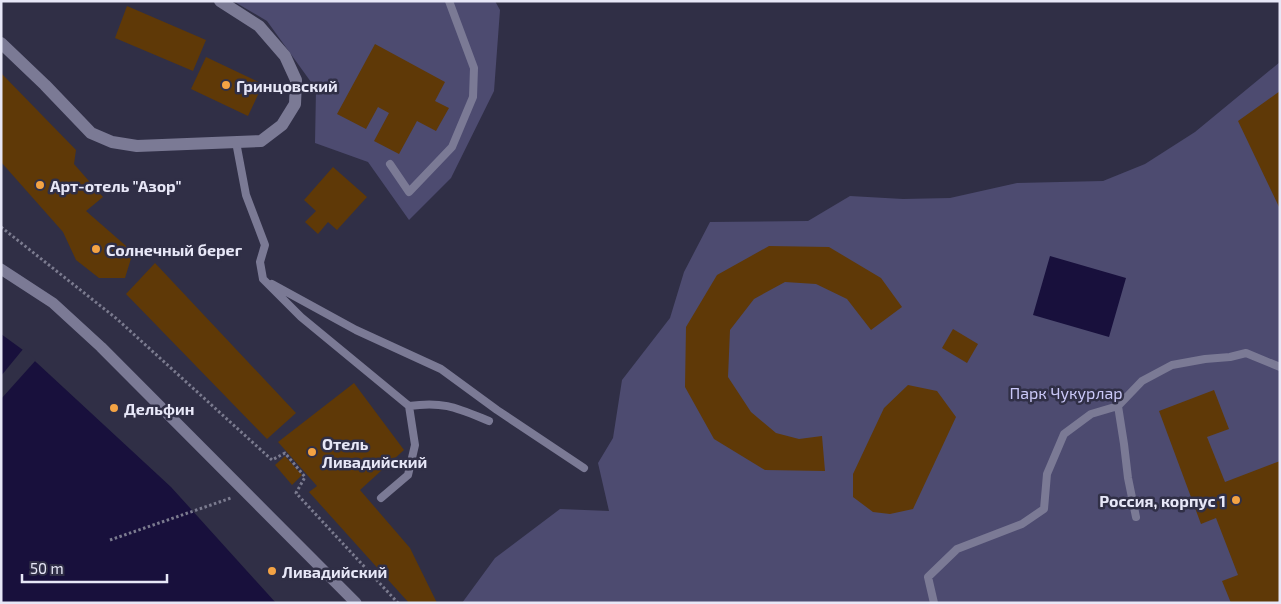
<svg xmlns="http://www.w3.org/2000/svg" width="1281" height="604" font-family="'Exo 2',sans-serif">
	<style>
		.green { fill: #4d4b70 }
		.water { fill: #18103c }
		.pier { fill: #302f46 }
		.building { fill: #5f3907 }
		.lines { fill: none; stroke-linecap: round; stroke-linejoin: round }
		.path { stroke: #7b7b8f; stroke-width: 3; stroke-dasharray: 2.5 2.5; stroke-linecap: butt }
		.service { stroke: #7b7a95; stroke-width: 8 }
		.pedestrian { stroke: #7b7a95; stroke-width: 11 }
		.minor { stroke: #7b7a95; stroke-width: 12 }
		.poi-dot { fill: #f4a344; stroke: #302f46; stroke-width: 2 }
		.labels { text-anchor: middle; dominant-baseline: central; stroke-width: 5; stroke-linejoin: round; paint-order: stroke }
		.poi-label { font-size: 16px; font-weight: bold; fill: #e7e7f7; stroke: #302f46; text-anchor: start }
		.park-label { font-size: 16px; fill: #cac8f8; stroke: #302f46 }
	</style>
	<rect width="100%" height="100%" fill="#302f46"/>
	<!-- green -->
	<path class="green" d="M233,1h262l5,9 -6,81 -43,87 -42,42 -41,-58 -53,-19 1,-54 -49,-68z
		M1280,62v541h-818l33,-45 65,-49 49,2 -11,-48 15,-25 9,-58 48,-62 14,-46 26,-50 98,-1 42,-25 53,3 47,-1 67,-15 86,-2 42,-17 50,-32z"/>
	<!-- water -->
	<path class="water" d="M1050,256l76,22 -17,59 -76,-22z
		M1,334l22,16 148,137 105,116h-275z"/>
	<!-- pier -->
	<path class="pier" d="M24,348l12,12 -35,39v-23z"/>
	<!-- building -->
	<path class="building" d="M127,6l79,34 -13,31 -78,-33z
		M375,44l70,38 -10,19 14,7 -13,23 -19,-10 -18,33 -25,-13 15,-28 -11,-6 -12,22 -29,-15z
		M206,57l57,27 -15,32 -57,-27z
		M1,73l75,77 -2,14 29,33 -17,14 47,41 -8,26h-26l-23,-18 -13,-28 -62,-70z
		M1280,91v118l-42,-88z
		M333,167l34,30 -30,33 -9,-8 -10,12 -13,-12 11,-11 -12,-11z
		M769,246l60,1 52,31 21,29 -31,23 -24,-31 -31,-15 -31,-2 -31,17 -24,31 -2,47 23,35 25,21 23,6 23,-3 3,35 -60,-1 -51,-31 -29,-52 1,-60 31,-52z
		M155,263l141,150 -29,26 -141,-145z
		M953,329l25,15 -11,19 -25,-15z
		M354,383l50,67 -44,40 50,58 27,55h-28l-100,-111 8,-6 -39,-44z
		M908,385l29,6 19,26 -43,92 -23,5 -17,-2 -20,-15v-23l31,-66z
		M1214,390l15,39 -22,8 18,45 55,-21v139l-4,3h-45l-9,-22 16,-6 -22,-57 -15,6 -42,-113z
		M285,456l17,19 -10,10 -17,-20z"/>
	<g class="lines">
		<!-- path -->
		<path class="path" d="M1,227l116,92 155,141 13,-7 20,24 -9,16 102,110
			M110,540l121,-42"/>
		<!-- service -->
		<path class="service" d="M236,142l10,53 19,50 -5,17 3,17 38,38 108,89c35,-5 48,2 80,15
			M390,164l19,28 43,-45 21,-50 1,-29 -25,-67
			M272,284l84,46 85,39 56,41 87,58
			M1118,406l6,38 4,34 8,39
			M381,498l27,-23 7,-30 -6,-39
			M934,603l-6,-26 29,-28 65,-25 22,-15 3,-35 17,-40 27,-20 27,-8 24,-25 30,-16 33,-6 25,-2 16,-4 34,14"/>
		<!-- pedestrian -->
		<path class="pedestrian" d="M1,269l52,34 48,44 255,256"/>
		<!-- minor -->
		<path class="minor" d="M1,43l44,42 46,48 21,9 25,4 124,-5 21,-16 13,-21 1,-24 -11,-24 -26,-30 -39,-25"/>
	</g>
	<!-- markers -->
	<g class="poi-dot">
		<circle cx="226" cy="85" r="5"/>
		<circle cx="40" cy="185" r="5"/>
		<circle cx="96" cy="249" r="5"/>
		<circle cx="114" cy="408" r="5"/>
		<circle cx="312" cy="452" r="5"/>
		<circle cx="1236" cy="500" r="5"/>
		<circle cx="272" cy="571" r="5"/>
	</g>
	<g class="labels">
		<!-- poi labels -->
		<g class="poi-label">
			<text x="236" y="85">Гринцовский</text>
			<text x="50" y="185">Арт-отель "Азор"</text>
			<text x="106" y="249">Солнечный берег</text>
			<text x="124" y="408">Дельфин</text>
			<text x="322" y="443">Отель<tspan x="322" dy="18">Ливадийский</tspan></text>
			<text x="1226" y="500" text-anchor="end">Россия, корпус 1</text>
			<text x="282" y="571">Ливадийский</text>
		</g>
		<!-- park labels -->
		<g class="park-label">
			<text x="1066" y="392">Парк Чукурлар</text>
		</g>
	</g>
	<!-- border -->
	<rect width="1281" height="604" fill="none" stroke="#e7e7f7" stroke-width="5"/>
	<!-- scale -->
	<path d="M22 574v8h145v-8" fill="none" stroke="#e7e7f7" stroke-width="2.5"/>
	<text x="30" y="574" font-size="15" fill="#e7e7f7" stroke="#302f46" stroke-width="4" paint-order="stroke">50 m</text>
</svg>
